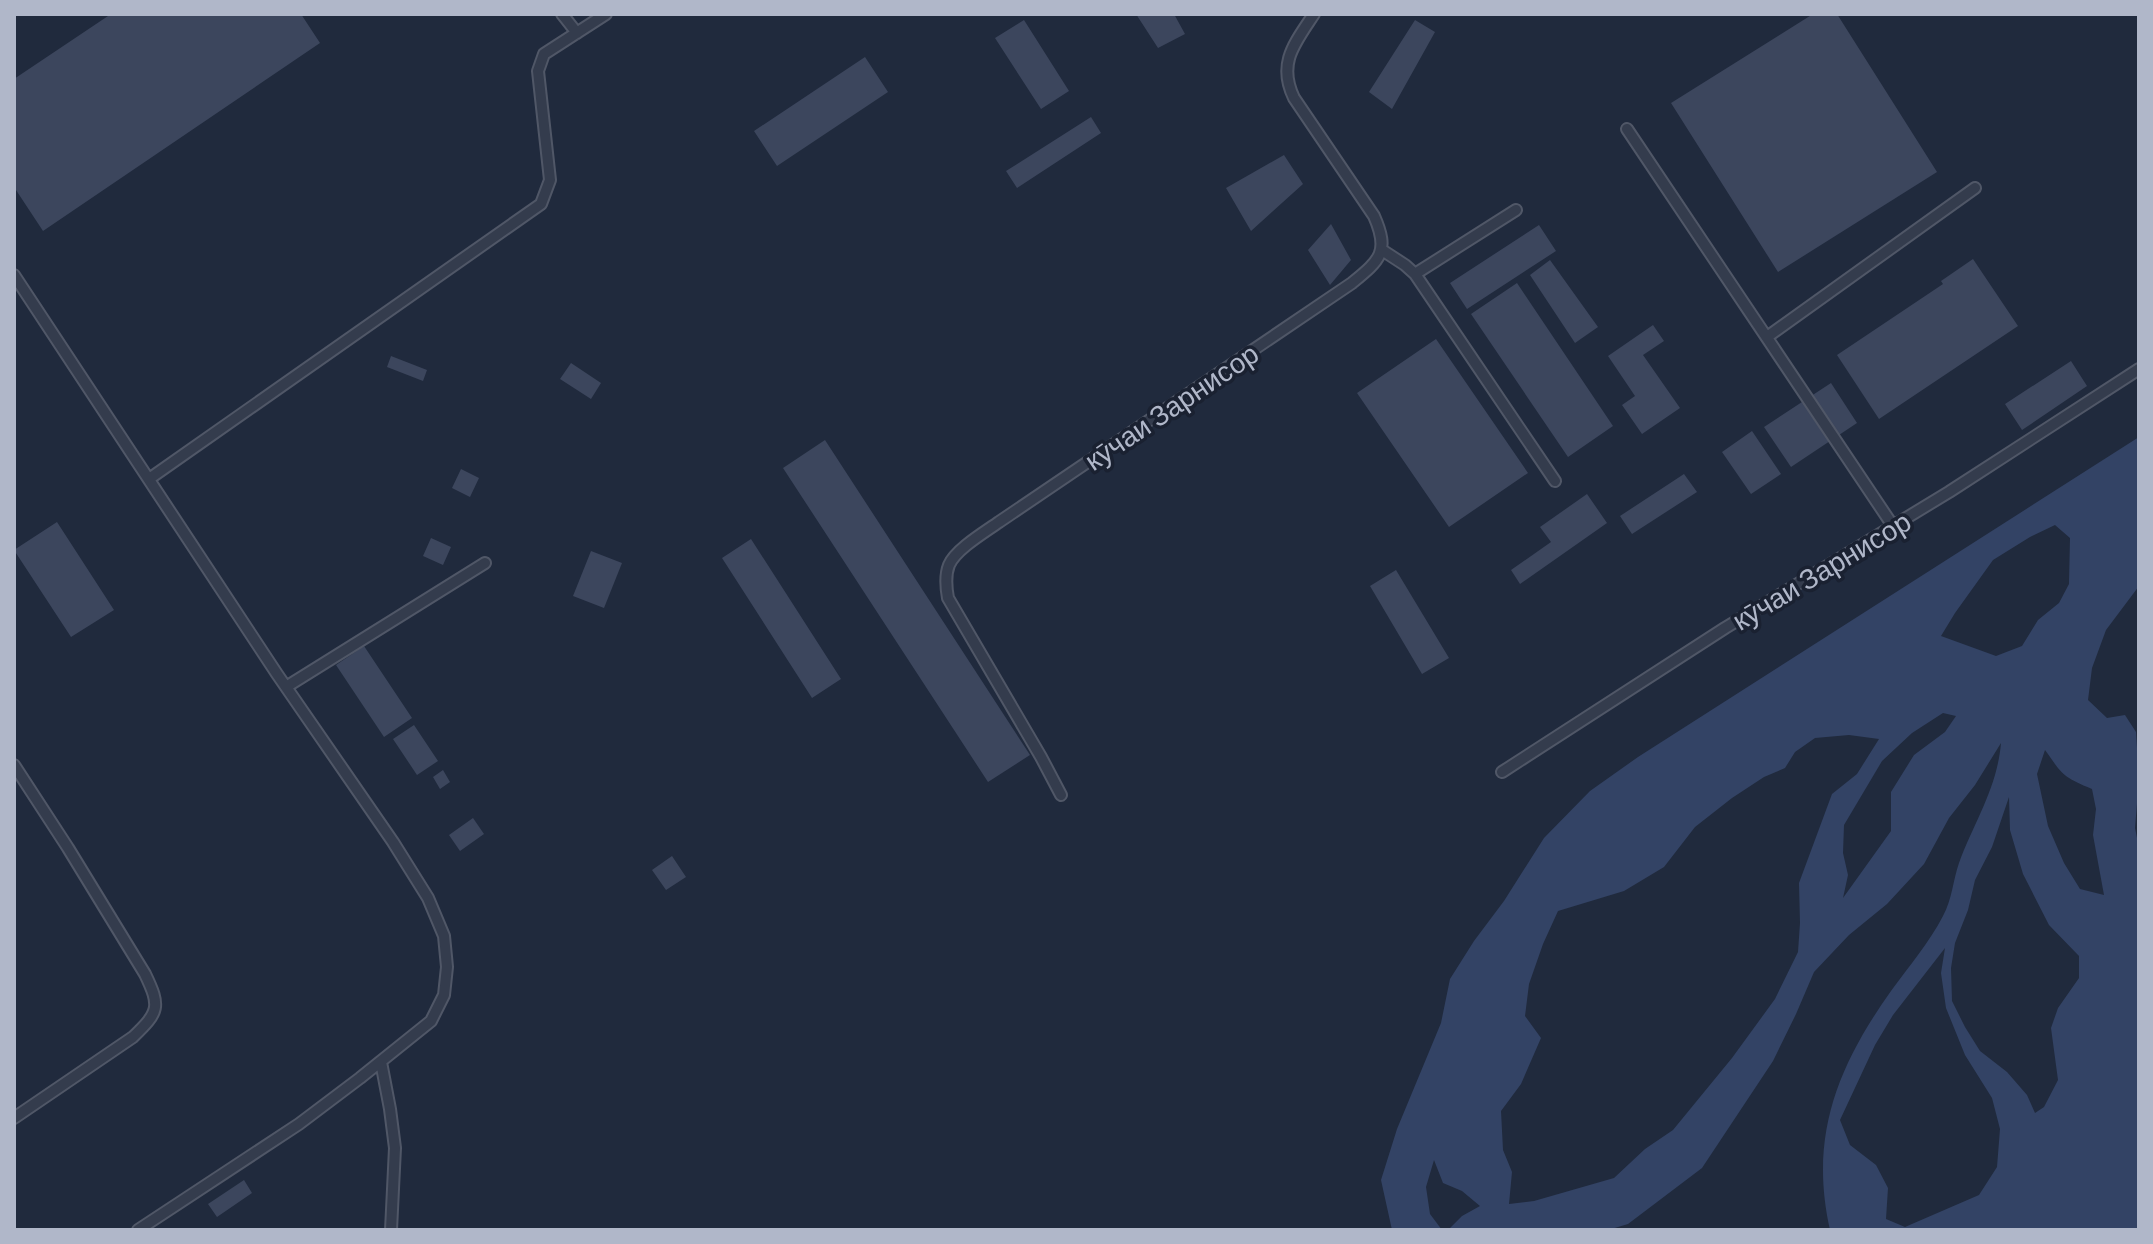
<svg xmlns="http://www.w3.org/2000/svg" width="2153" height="1244" font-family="Barlow,sans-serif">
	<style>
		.water { fill: #334365; fill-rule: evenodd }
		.building { fill: #3c465d }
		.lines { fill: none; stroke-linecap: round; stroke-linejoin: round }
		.lane-casing { stroke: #505767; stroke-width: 14 }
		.lane { stroke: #343c4d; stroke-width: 10 }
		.labels { text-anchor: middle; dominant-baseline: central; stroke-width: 7; stroke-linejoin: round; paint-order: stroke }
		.street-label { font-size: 28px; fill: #b0b7c9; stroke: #1a2131 }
	</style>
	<rect width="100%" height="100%" fill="#202a3d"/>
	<!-- water -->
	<path class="water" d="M2139,437v149l-33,44 -14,38 -4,32 19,18 18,-3 11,17 3,47 -4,49 4,20v382h-309c-21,-93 7,-163 61,-239 18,-25 38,-48 52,-75 9,-16 10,-36 16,-53 15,-41 38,-74 42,-120l-26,42 -26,33 -25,46 -37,40 -38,31 -35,37 -18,42 -23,47 -71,107 -74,56 -20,6h-160l14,-14 18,-10 -18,-15 -19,-8 -9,-23 -8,27 4,27 12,16h-50l-11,-50 16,-51 44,-106 9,-44 24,-38 30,-40 40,-63 46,-47 48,-34zM2055,525l15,13 -1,46 -10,19 -21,17 -16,26 -26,10 -55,-20 14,-23 38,-53 37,-23zM1943,713l13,3 -11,16 -31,23 -23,37v39l-48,67 5,-23 -5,-22 1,-28 38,-64 30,-28zM1849,735l30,4 -22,35 -25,20 -33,89 1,40 -2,29 -23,47 -43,59 -59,72 -28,19 -31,29 -80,23 -25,3 3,-32 -9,-22 -2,-39 20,-27 20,-46 -16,-22 4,-32 14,-40 15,-33 66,-20 40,-24 31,-40 37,-29 32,-21 21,-9 10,-16 20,-14zM2045,750c18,25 16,26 47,39l4,20 -3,26 11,60 -24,-6 -16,-26 -16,-37 -11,-52zM2009,797l1,33 13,44 26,51 30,31v22l-21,30 -7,20 7,52 -14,27 -9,6 -8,-18 -20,-23 -27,-21 -15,-24 -13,-26 -1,-33 4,-25 13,-33 7,-30 17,-33zM1945,948l-4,25 5,35 19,47 27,43 8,31 -3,38 -18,28 -74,32 -19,-8 2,-31 -12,-23 -26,-20 -10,-25 35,-75 18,-30z"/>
	<!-- building -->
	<path class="building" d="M111,14h190l19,29 -277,188 -29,-44v-108z
		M1136,14h38l11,20 -27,14z
		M1813,14h24l100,158 -159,100 -107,-169z
		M1024,20l45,71 -28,18 -46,-71z
		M1415,20l20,12 -43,77 -23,-17z
		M865,57l23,35 -111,74 -23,-35z
		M1091,117l10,16 -84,55 -11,-17z
		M1284,155l19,29 -52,47 -25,-43z
		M1331,224l20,36 -21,25 -22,-35z
		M1539,225l17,26 -89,58 -17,-26z
		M1973,259l45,67 -139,93 -42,-64 106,-71 -2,-3z
		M1550,260l48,67 -23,16 -45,-68z
		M1517,283l96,143 -45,31 -97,-143z
		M1653,325l11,16 -21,14 37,53 -38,26 -20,-29 13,-9 -27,-40z
		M1436,339l92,134 -79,54 -92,-134z
		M391,356l36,14 -4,11 -36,-14z
		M2071,361l16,25 -65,44 -17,-26z
		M571,363l30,20 -10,16 -31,-20z
		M1831,383l26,40 -66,44 -27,-40z
		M1752,431l29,43 -30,20 -29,-42z
		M825,440l205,315 -42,27 -205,-314z
		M461,469l18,9 -9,19 -18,-9z
		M1684,474l13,18 -65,42 -12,-18z
		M1587,494l20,29 -87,61 -9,-14 40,-28 -11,-15z
		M57,522l57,88 -43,27 -57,-87z
		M431,538l20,9 -8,18 -20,-9z
		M751,539l90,140 -29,19 -90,-140z
		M591,551l31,12 -18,45 -31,-12z
		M1396,570l53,88 -27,16 -52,-88z
		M364,646l48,72 -28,19 -48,-72z
		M414,725l24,36 -21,14 -24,-36z
		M443,770l7,12 -10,7 -7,-12z
		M473,818l11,16 -24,17 -11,-16z
		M672,856l14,21 -20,13 -14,-20z
		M244,1180l8,13 -35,24 -9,-13z"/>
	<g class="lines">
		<!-- lane casing -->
		<g class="lane-casing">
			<path id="lane" d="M562,14l15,19
				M1627,129l266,397
				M1382,250l23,15 10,9 140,207
				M1415,274l101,-64
				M14,275l263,399 116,168 35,56 16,38 3,31 -3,28 -13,26 -71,57 -61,46 -161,106
				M1767,337l208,-149
				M149,479l392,-275 9,-24 -12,-109 6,-17 62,-40
				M286,687l199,-124
				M14,765l54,83 77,126c16,33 14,38 -12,63l-119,81
				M1502,772l223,-144 224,-136 190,-123
				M1061,795l-20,-38 -93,-159c-2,-11 -3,-23 1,-33 7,-16 36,-33 50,-43l353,-239c28,-23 38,-31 22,-67l-80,-118c-17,-35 1,-55 20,-84
				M381,1062l9,47 5,39 -4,82"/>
		</g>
		<!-- lane -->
		<use href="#lane" class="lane"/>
	</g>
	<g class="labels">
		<!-- street labels -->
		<g class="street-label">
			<text transform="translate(1171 406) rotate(-34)">кӯчаи Зарнисор</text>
			<text transform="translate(1821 570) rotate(-31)">кӯчаи Зарнисор</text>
		</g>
	</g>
	<!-- border -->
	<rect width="2153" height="1244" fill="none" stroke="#b0b7c9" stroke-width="32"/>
</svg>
